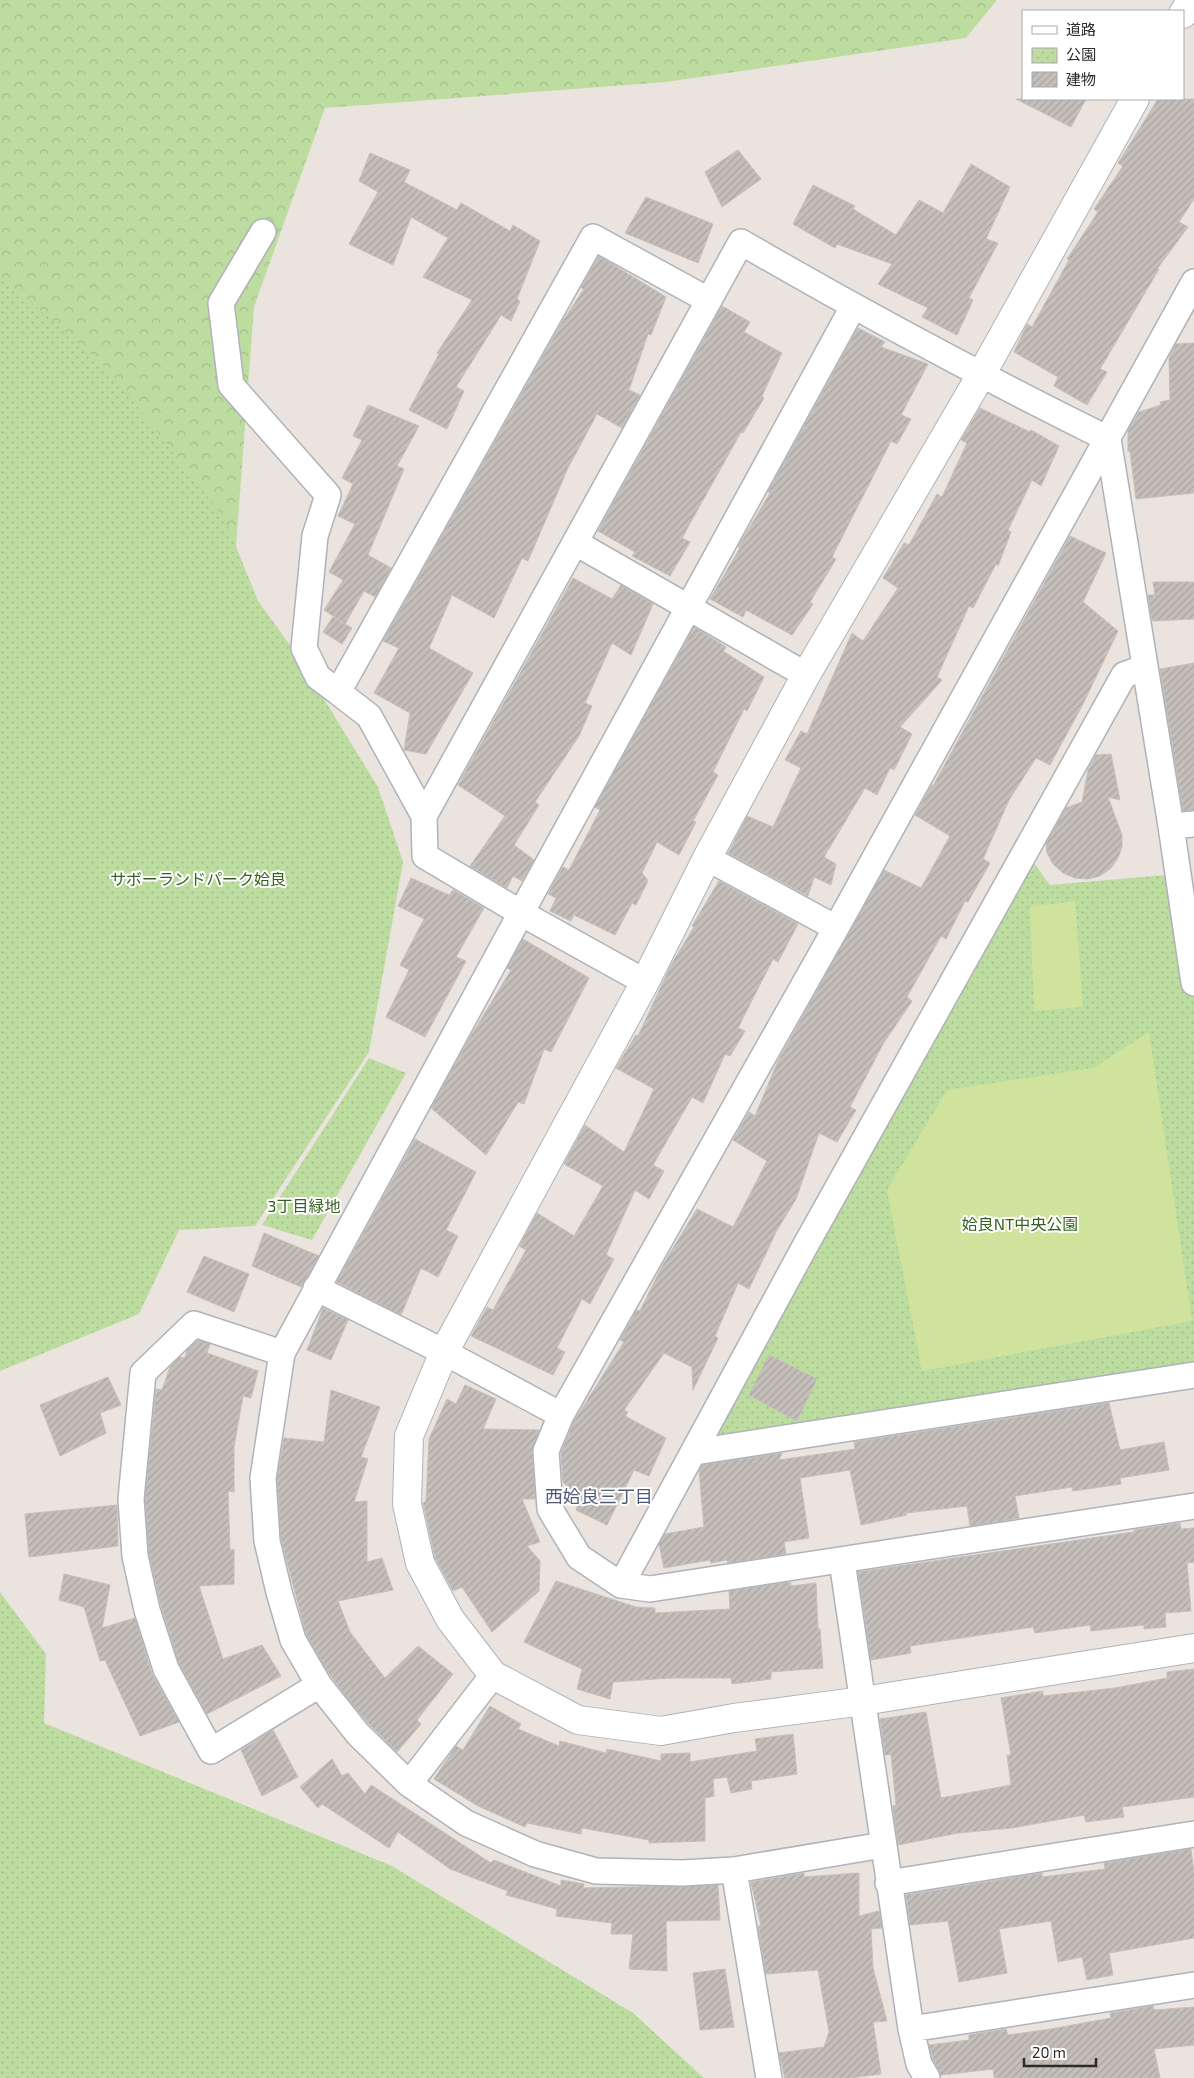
<svg xmlns="http://www.w3.org/2000/svg" width="1194" height="2078" font-family="'Exo 2','Noto Sans JP',sans-serif">
	<style>
		.forest { fill: url(#forest-crowns) }
		.park { fill: url(#park-dots) }
		.pitch { fill: #cfe39c }
		.building { fill: url(#building-hatch); stroke: #c7bfb8 }
		.lines { fill: none; stroke-linecap: round; stroke-linejoin: round }
		.minor-casing { stroke: #afb2ba; stroke-width: 28 }
		.tertiary-casing { stroke: #afb2ba; stroke-width: 30 }
		.minor { stroke: #fff; stroke-width: 25 }
		.tertiary { stroke: #fff; stroke-width: 28 }
		.labels { text-anchor: middle; dominant-baseline: central; stroke-width: 4; stroke-linejoin: round; paint-order: stroke }
		.park-label { font-size: 16px; fill: #376221; stroke: #fff }
		.neighbourhood-label { font-size: 18px; fill: #4f5c78; stroke: #fff }
	</style>
	<defs>
		<pattern id="forest-crowns" width="20" height="18" patternUnits="userSpaceOnUse" patternTransform="scale(1.25)"><rect width="20" height="18" fill="#bddda0"/><path d="M2 6a3 3 0 1 1 6 0M12 15a3 3 0 1 1 6 0" fill="none" stroke="#a3be8a"/></pattern>
		<pattern id="park-dots" width="8" height="8" patternUnits="userSpaceOnUse" patternTransform="scale(1.25)"><rect width="8" height="8" fill="#bddda0"/><path d="M2 2h.1M6 6h.1" fill="none" stroke="#a3be8a" stroke-width="1.8" stroke-linecap="round"/></pattern>
		<pattern id="building-hatch" width="6" height="6" patternUnits="userSpaceOnUse" patternTransform="scale(1.25)"><rect width="6" height="6" fill="#c4bfba"/><path d="M-1 1l2-2M0 6l6-6M5 7l2-2" fill="none" stroke="#a9a4a0"/></pattern>
	</defs>
	<rect width="100%" height="100%" fill="#ebe4de"/>
	<!-- forest -->
	<path class="forest" d="M0,0h997l-31,38 -300,44 -341,26 -71,199 -25,332 -229,407z"/>
	<!-- park -->
	<path class="park" d="M0,275l111,97 114,147 33,82 37,51 83,135 25,75 -34,190 -114,174 -76,4 -40,84 -139,57z
		M1025,851l25,34 127,-11 17,109v392l-485,67z
		M369,1058l37,15 -94,167 -50,-15z
		M0,1592l46,62 -2,69 348,143 241,147 71,65h-704z"/>
	<!-- pitch -->
	<path class="pitch" d="M1075,901l8,106 -49,4 -4,-104z
		M1149,1032l43,289 -270,50 -35,-181 60,-100 146,-22z"/>
	<!-- building -->
	<path class="building" d="M1016,99h70l-15,28z
		M1158,99h36v100l-15,23 9,5 -31,42h2l-59,100 7,3 -20,33 -33,-19 4,-9 -44,-25 13,-28 5,3 37,-67 -2,-1 31,-47 -4,-3 29,-43 -5,-3z
		M738,150l23,29 -39,28 -17,-35z
		M370,153l40,17 -6,12 53,28 4,-7 49,28 3,-6 27,16 -23,58 3,2 -9,20 -10,-6 -45,72 8,4 -17,38 -38,-19 30,-56 -2,-1 35,-53 -49,-23 25,-39 -37,-21 -18,48 -44,-21 29,-52 -19,-11z
		M971,164l39,23 -24,52 12,4 -29,55 4,2 -16,35 -35,-18 6,-9 -50,-24 14,-20 -55,-20 -2,4 -42,-24 20,-39 42,21 -2,3 43,26 23,-35 24,13z
		M646,197l67,27 -15,39 -73,-30z
		M599,256l67,41 -15,38 -3,-1 -19,56 11,5 -18,33 -25,-14 -29,54 -40,93 -6,-3 -28,60 -42,-23 -23,53 44,25 -47,81 -22,-4 6,-37 -36,-20 25,-45 -16,-7 179,-319 22,-33 -3,-1z
		M722,306l28,16 -6,10 38,21 -20,43 2,2 -21,35 -2,-1 -59,106 8,4 -20,34 -38,-20 3,-4 -37,-21z
		M858,328l27,14 -4,5 47,17 -27,51 10,4 -14,25 -6,-3 -59,116 4,2 -26,43 3,2 -21,31 -46,-25 -3,7 -33,-18 30,-51 -2,-1 32,-54 -2,-1z
		M1194,343v150l-58,6 -6,-48 -2,1v-22l11,-18 22,-7 -1,-3 10,-2 -1,-42 7,-14z
		M368,405l51,21 -22,40 7,3 -36,86 23,13 -16,29 -11,-6 -19,33 -21,-14 19,-30 -14,-8 26,-48 -17,-8 15,-32 -11,-6 20,-38 -9,-4z
		M980,408l50,24 1,-2 28,16 -18,40 -9,-6 -24,50 3,2 -13,34 -2,-2 -23,44 -4,-2 -32,71 5,3 -42,47 12,7 -18,36 -4,-2 -13,27 -12,-7 -41,69 12,7 -5,21 -17,-8 -6,19 -80,-43 19,-37 26,11 28,-59 -16,-8 16,-29 6,3 45,-101 11,8 35,-53 -15,-10 21,-35 5,2 28,-51 5,3 25,-54 -6,-3z
		M1070,536l36,17 -23,49 35,29 -35,73 -33,61 -14,-7 -27,42 -26,59 7,4 -22,39 -3,-1 -19,38 -5,-3 -34,61 5,4 -29,43 -33,63 6,3 -19,32 -18,-9 -23,66 -19,31 -28,59 -11,-6 -23,53 3,2 -25,52 -1,-23 -28,-14 -40,57 4,2 -3,4 41,22 -17,38 -15,-6 -27,55 -31,-15 5,-11 -18,-17 -2,-29 13,-32 50,-79 -4,-2 17,-30 3,1 22,-45 35,-57 36,18 34,-66 -34,-21 16,-28 6,4 23,-55 106,-191 37,18 29,-52 -35,-21 17,-30 1,1z
		M573,578l39,21 9,-14 32,19 -22,51 -19,-12 -27,60 7,3 -13,30 -44,66 4,3 -25,40 20,15 -12,21 -9,-5 -6,12 -37,-22 35,-50 -47,-31z
		M1153,582h41v37l-42,2 -4,-26h7z
		M333,617l19,11 -10,16 -19,-12z
		M694,627l32,20 -3,4 41,26 -17,34 -3,-2 -31,63 5,3 -25,46 3,1 -17,33 -22,-13 -15,31 6,8 -12,24 -4,-2 -17,32 -41,-20 -3,6 -21,-10 6,-13 -8,-4 15,-27 6,3 31,-60 -5,-3z
		M1194,663v147l-11,1 -23,-142z
		M1111,754l9,46 -12,-3 14,38v12l-4,11 -7,10 -11,8 -12,3 -13,-1 -12,-5 -10,-9 -6,-11 -1,-9 20,-36 16,-6 6,-32 8,-15z
		M411,878l38,17 4,-5 31,18 -28,49 10,4 -41,76 -39,-20 23,-47 -9,-5 24,-46 -26,-13z
		M719,881l79,43 -20,38 -5,-3 -35,69 7,3 -15,25 -5,-2 -22,49 -11,-6 -39,68 11,6 -15,28 -14,-9 -29,65 8,4 -24,45 -8,-5 -25,49 8,4 -12,23 -82,-39 16,-29 6,3 33,-60 -7,-4 18,-33 37,23 29,-50 -39,-22 21,-39 39,27 30,-63 -38,-21 20,-33 2,1 33,-71 23,-38 -2,-1z
		M523,939l66,39 -38,74 -7,-3 -20,55 -6,-2 -32,53 -55,-47 41,-74 39,-64 -4,-2z
		M415,1139l61,33 -30,58 12,6 -20,41 -17,-9 -20,47 -64,-33z
		M264,1233l55,23 -18,31 -49,-21z
		M204,1256l45,18 -15,38 -47,-20z
		M323,1308l25,12 -17,40 -24,-10z
		M198,1340l12,4 -3,9 51,18 -7,27 -8,-2 -9,51v45l-6,-1 2,59 4,-1v35l-35,2 24,73 39,-14 19,31 -74,38 -28,-51 -18,-57 -12,-52 -4,-55 11,-110 6,1 8,-23 10,-10 5,1 2,-8z
		M769,1355l48,24 -20,42 -48,-26z
		M108,1377l13,28 -21,8 6,20 -46,23 -20,-51z
		M465,1385l31,14 -13,30 56,1 -7,22 3,47h-13l18,43 -13,4 13,15 -1,30 -47,41 -30,-45 -9,4 -18,-33 -12,-55 3,-2 3,-62 18,-40 9,5z
		M331,1390l49,17 -19,50 7,2 -14,43 13,-1v61l15,-4 11,32 -55,11 12,31 35,46 33,-32 35,28 -36,46 4,4 -24,28 -28,-28 -21,-25 -20,-27 -22,-38 -25,-95 -4,-60 7,-41 40,4z
		M1109,1403l11,47 44,-8 5,28 -49,8 1,6 -48,7 -1,-4 -57,9 4,22 -49,8 -3,-20 -61,7 1,2 -46,10 -11,-55 -50,8 9,60 -25,4 2,12 -58,9 -1,-3 -16,3 -1,-3 -46,8 -5,-24 6,-10 39,-7 -5,-56 3,-6 80,-12 -3,7 76,-11 -1,-7z
		M117,1505l1,41 -89,11 -4,-43z
		M1180,1523l1,6 13,-1v34l-7,1 4,48 -26,2 1,14 -22,2v-4l-53,6 -1,-6 -55,8 -2,-6 -123,19 1,7 -40,7 -13,-88 276,-40v-2z
		M64,1574l46,11 -8,43 33,-10 17,56 27,48 -39,14 -35,-76 -5,1 -16,-54 -25,-7z
		M556,1581l80,26 19,1v5l75,-4 -1,-18 61,-9 1,4 25,-3 2,46h2l3,39 -52,4v7l-39,5 -1,-6h-61l-57,4 -3,17 -33,-10 5,-20 -58,-27z
		M1194,1669v128l-72,10 2,10 -38,5 -2,-7 -72,13 -54,5 -60,12 -5,-39 3,-1 -5,-51 -6,1 -5,-36 46,-7 15,86 70,-13 -4,-30h4l-10,-57 42,-7v5l72,-8 52,-10v-6z
		M490,1706l31,18 -3,5 41,17 1,-5 46,12 1,-4 54,12v-7l29,-1v9l67,-11 -2,-12 38,-5 4,40 -46,7 1,8 -21,4 -4,-16 -14,2 1,17 -9,2v43l-56,2v-3l-67,-12 -1,6 -54,-11 -2,4 -47,-21 -44,-27 22,-33 7,4z
		M273,1730l25,47 -36,19 -21,-46z
		M332,1759l10,17 6,-3 17,21 6,-9 120,78 3,-3 67,26v-6l23,4 -1,4 135,-3 2,35 -54,1 1,50 -38,-2 4,-35h-22l1,-11 -56,-7 1,-7 -51,-14 2,-4 -58,-22 -52,-37 -9,16 -67,-44 -4,4 -18,-21z
		M1191,1849l3,24v65l-85,15 4,22 -26,5 -5,-23 -24,5 -7,-41 -52,8 8,44 -48,9 -11,-61 -38,4 -4,-30 136,-22v4l63,-8 -1,-6z
		M804,1873v4l55,-4v43l20,-5 3,17 -11,1 2,39 14,53 -14,1 8,52 -31,4h-65l-6,-25 45,-6 5,-15 -11,-62 -52,4 -8,-48h3l-10,-44z
		M725,1969l9,58 -34,3 -7,-57z
		M1153,2006l1,4 40,-3v38l-40,4 6,29h-166l-1,-9 -52,6 -8,-16 -4,-14 40,-5v-5l37,-6 2,6 43,-6 60,-11 -1,-5z"/>
	<g class="lines">
		<!-- minor casing -->
		<g class="minor-casing">
			<path id="minor" d="M263,232l-42,71 10,82 97,110 -13,41 -11,112 14,29 20,15
				M1194,282l-358,646 -275,487 -15,36 4,58 29,48 42,28 29,4 544,-83
				M853,307l-332,606 -239,440 -19,125 4,63 12,51 14,48 26,45 39,49 51,50 57,39 69,31 61,17 87,2 51,-3 149,-25
				M1108,439l63,387 23,157
				M576,543l230,132
				M424,816l317,-574c120,70 242,135 367,197
				M1171,826l23,-2
				M707,858l129,70
				M645,982l-124,-69 -96,-57 -1,-40 -55,-100 -31,-24 255,-455 115,63
				M316,1288l128,64 117,63
				M282,1353l-88,-29 -51,49 -12,126 4,57 12,54 19,59 45,82 108,-66
				M695,1452l499,-77
				M842,1561l69,468 8,35 8,14
				M621,1585l183,-337 320,-573 19,-7
				M409,1784l84,-109
				M734,1870l35,208
				M888,1883l306,-49
				M911,2029l283,-44"/>
		</g>
		<!-- tertiary casing -->
		<g class="tertiary-casing">
			<path id="tertiary" d="M1183,14l8,-14
				M1135,99l-154,276 -175,300 -99,183 -62,124 -201,370 -35,84 -2,68 13,59 30,56 43,56 85,45 83,11 73,-13 129,-17 331,-53"/>
		</g>
		<!-- minor -->
		<use href="#minor" class="minor"/>
		<!-- tertiary -->
		<use href="#tertiary" class="tertiary"/>
	</g>
	<g class="labels">
		<!-- park labels -->
		<g class="park-label">
			<text x="198" y="878">サボーランドパーク姶良</text>
			<text x="304" y="1205">3丁目緑地</text>
			<text x="1020" y="1223">姶良NT中央公園</text>
		</g>
		<!-- neighbourhood labels -->
		<g class="neighbourhood-label">
			<text x="599" y="1496">西姶良三丁目</text>
		</g>
	</g>
	<!-- legend -->
	<rect x="1022" y="10" width="162" height="90" fill="#ffffff" stroke="#aaaaaa"/>
	<rect x="1032" y="26" width="25" height="8" fill="#ffffff" stroke="#aaaaaa"/>
	<text x="1066" y="35" font-size="15" fill="#2b2b2b">道路</text>
	<rect x="1032" y="48" width="25" height="15" fill="url(#park-dots)" stroke="#aaaaaa"/>
	<text x="1066" y="60" font-size="15" fill="#2b2b2b">公園</text>
	<rect x="1032" y="72" width="25" height="15" fill="url(#building-hatch)" stroke="#aaaaaa"/>
	<text x="1066" y="85" font-size="15" fill="#2b2b2b">建物</text>
	<!-- scale -->
	<path d="M1024 2058v8h72v-8" fill="none" stroke="#2b2b2b" stroke-width="2.5"/>
	<text x="1032" y="2058" font-size="15" fill="#2b2b2b" stroke="#ffffff" stroke-width="4" paint-order="stroke">20 m</text>
</svg>
